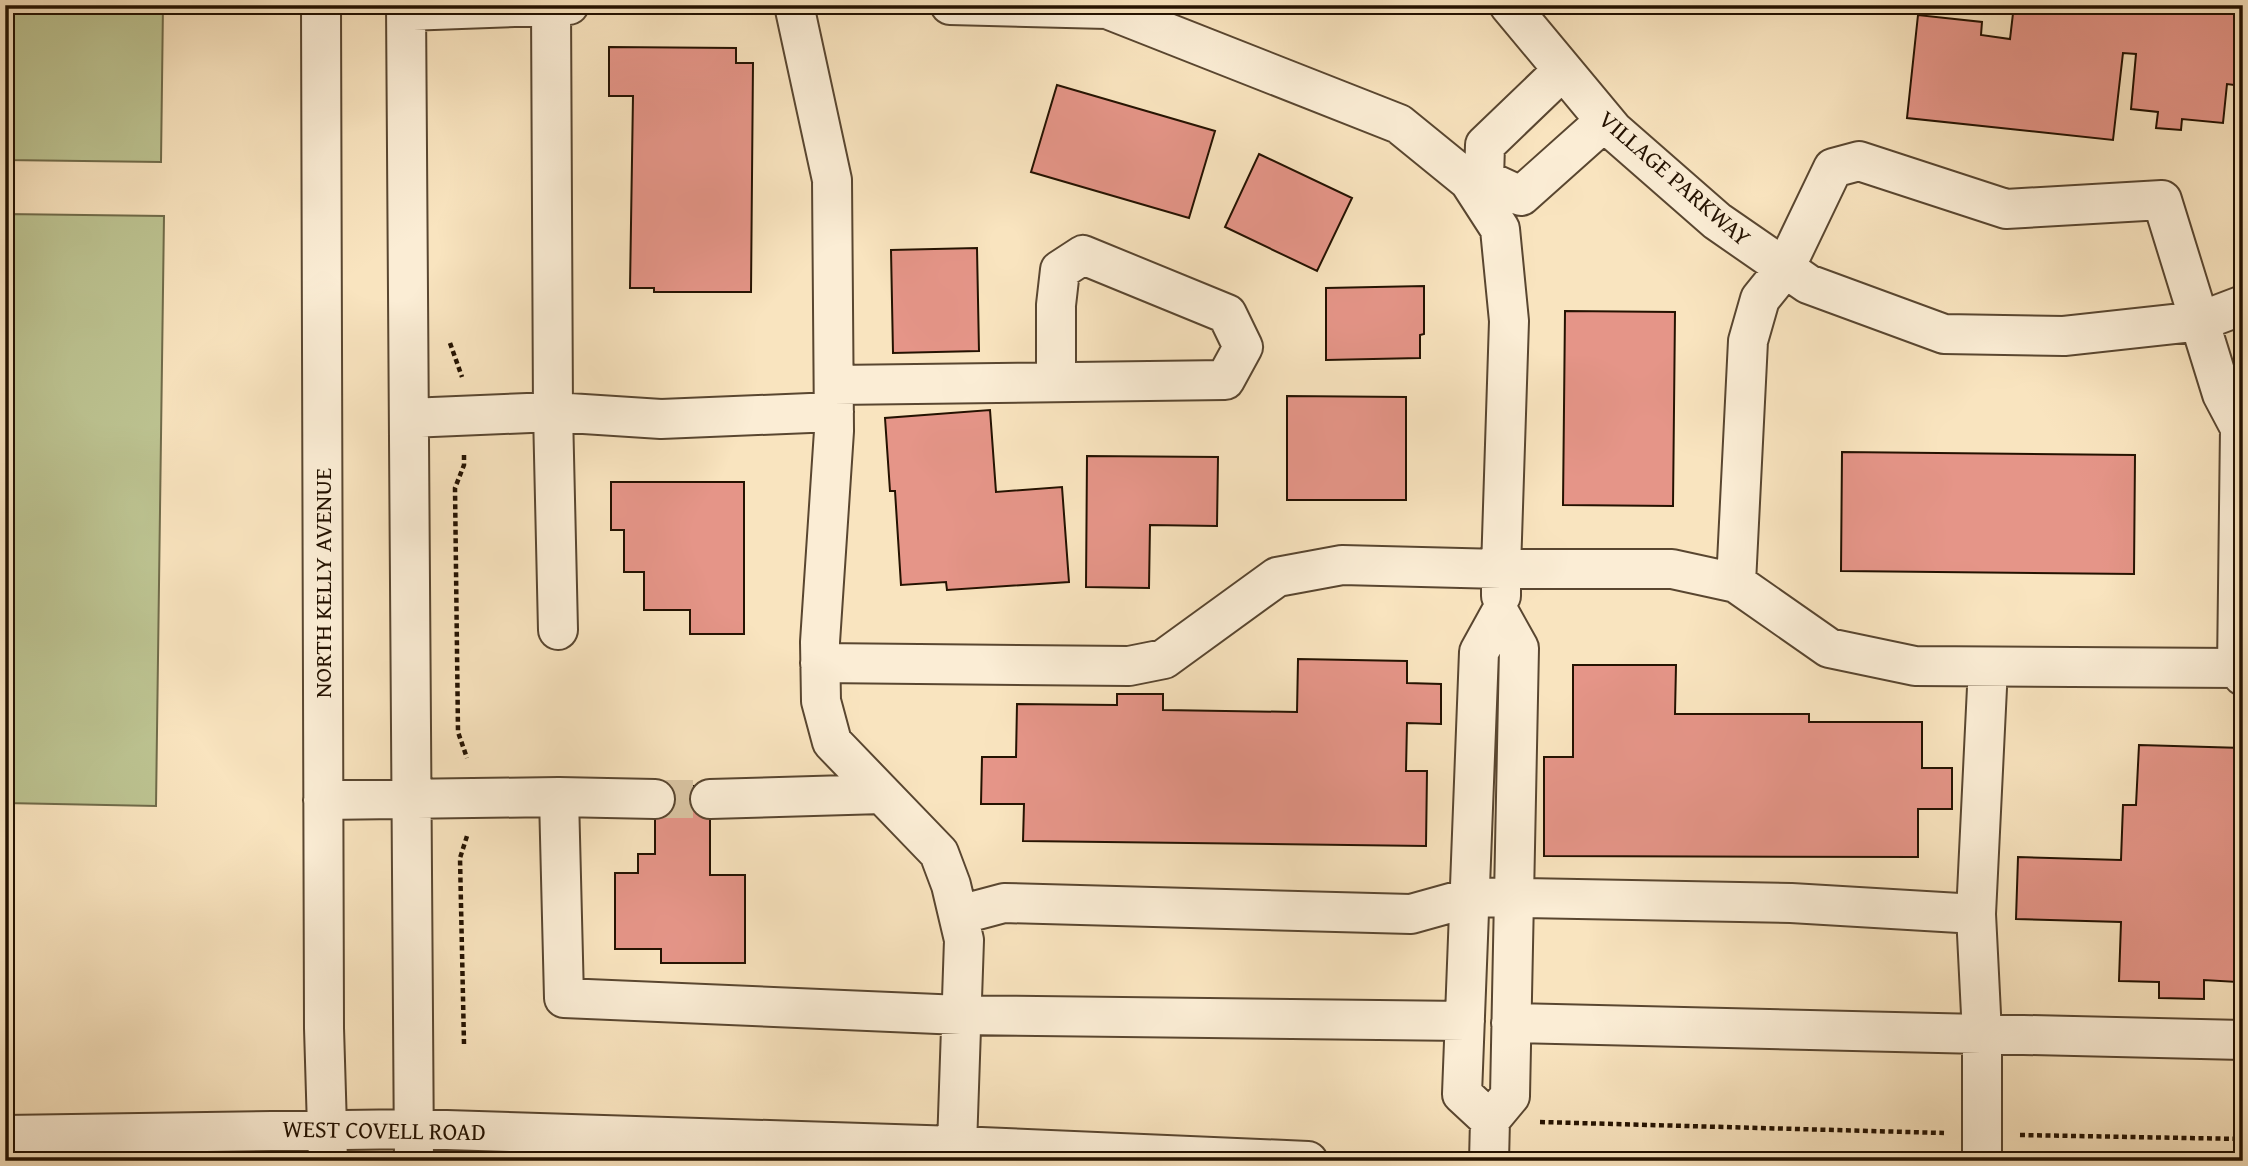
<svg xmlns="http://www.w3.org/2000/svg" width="2248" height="1166" font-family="'Gentium Book Plus',serif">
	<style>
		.green { fill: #bdc492; stroke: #706b4a; stroke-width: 2 }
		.building { fill: #e59588; stroke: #241201; stroke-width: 2 }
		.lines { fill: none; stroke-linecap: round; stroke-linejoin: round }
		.minor-tunnel { stroke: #d9c4a2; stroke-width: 38; stroke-dasharray: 38 19; stroke-linecap: butt }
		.minor-casing { stroke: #594630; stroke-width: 42 }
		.path { stroke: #241201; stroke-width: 4.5; stroke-dasharray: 5 3.5; stroke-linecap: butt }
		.minor { stroke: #fbedd5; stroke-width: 38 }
		.labels { text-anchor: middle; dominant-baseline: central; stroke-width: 5; stroke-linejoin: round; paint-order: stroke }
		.street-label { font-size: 24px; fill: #241201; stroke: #fbedd5 }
	</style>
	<rect width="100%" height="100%" fill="#f9e4bf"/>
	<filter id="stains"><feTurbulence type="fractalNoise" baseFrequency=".00286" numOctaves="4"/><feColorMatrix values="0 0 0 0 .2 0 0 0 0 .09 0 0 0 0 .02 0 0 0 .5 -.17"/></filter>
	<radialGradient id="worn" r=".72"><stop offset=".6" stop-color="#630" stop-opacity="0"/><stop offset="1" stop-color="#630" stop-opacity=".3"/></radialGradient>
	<!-- green -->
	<path class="green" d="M5,5h158l-2,157 -156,-2z
		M5,214l159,2 -8,590 -151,-3z"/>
	<!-- building -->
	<path class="building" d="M2014,5h229v81l-16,-2 -4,39 -41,-4 -1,11 -25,-2 2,-16 -27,-3 5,-55 -13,-1 -10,87 -206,-22 11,-103 64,7 -1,13 29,4z
		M609,47l127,1v15h17l-2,229h-97v-4h-24l3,-192h-24z
		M1057,85l158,46 -26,87 -158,-46z
		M1259,154l93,44 -35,73 -92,-44z
		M977,248l2,103 -86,2 -2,-103z
		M1424,286v48l-4,1v23l-94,2v-72z
		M1565,311l110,1 -2,194 -110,-1z
		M1287,396l119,1v103h-119z
		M990,410l6,82 66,-5 7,95 -122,8 -1,-8 -45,3 -6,-94h-5l-5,-73z
		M1842,452l293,3 -1,119 -293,-3z
		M1087,456l131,1 -1,69 -67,-1 -1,63 -63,-1z
		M611,482h133v152h-54v-24h-46v-38h-20v-42h-13z
		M1298,659l109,2v22l34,1v40l-34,-1 -1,48h21l-1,75 -403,-5 1,-37h-43l1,-47h34l1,-53 100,1v-11h46v16l134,2z
		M1573,665h103l-1,49h134v8h113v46h30v41h-34v48l-374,-1v-99h29z
		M2139,745l104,3 -6,234 -33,-2v19l-45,-1v-16l-40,-1 2,-59 -105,-3 2,-62 103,3 2,-55h13z
		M655,786h55v89h35v88h-84v-14h-46v-76h23v-19h17z"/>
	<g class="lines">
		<!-- minor-tunnel -->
		<path class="minor-tunnel" d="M655,799h55"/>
		<!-- minor casing -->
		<g class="minor-casing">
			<path id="minor" d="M321,5l3,1023 4,133
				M406,5l8,1156
				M551,5l2,407 5,218
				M794,5l38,175 2,251 -14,211 1,59 11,41 107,111 12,32 13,55 -7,206
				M950,5l157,4 292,115 70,57 31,48 9,92 -8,248h171l64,14
				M1509,5l104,125 104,91 91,63 136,50 120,2 137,-15 42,-16
				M406,11l163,-6
				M1563,70l-78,75 -1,34 37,17 84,-75
				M834,385l391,-5 18,-33 -16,-33 -144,-59 -23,15 -4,35v75
				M409,418l144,-6 108,7 173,-7
				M820,663l309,3 35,-7 113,-82 65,-12 159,4v27
				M2237,668l-322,-2 -86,-18 -93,-65 12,-242 12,-42 25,-31 48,-100 26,-7 147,48 156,-9 60,194 18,34 -3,240 6,8
				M559,797l96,2
				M710,799l172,-5
				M323,800l236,-3 5,201 397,17 504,6
				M959,915l45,-12 407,11 61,-17 319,6 185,11
				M1511,1023l732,17
				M5,1135l410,-6 542,17 351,15
				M1489,1161l1,-41 20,-24 9,-448 -19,-34 -21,38 -17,442 28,26
				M1982,1161v-127l-6,-120 12,-247"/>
		</g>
		<!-- path -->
		<path class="path" d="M450,343l12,34
			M464,455v10l-9,23 3,244 9,26
			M464,1044l-4,-186 7,-22
			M1540,1122l404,11
			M2020,1135l223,4"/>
		<!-- minor -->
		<use href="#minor" class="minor"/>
	</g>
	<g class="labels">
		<!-- street labels -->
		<g class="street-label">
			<text transform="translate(1675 178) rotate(41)">VILLAGE PARKWAY</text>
			<text transform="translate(322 583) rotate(-90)">NORTH KELLY AVENUE</text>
			<text transform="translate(384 1130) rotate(1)">WEST COVELL ROAD</text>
		</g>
	</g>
	<!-- margin -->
	<rect width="2248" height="1166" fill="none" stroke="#f9e4bf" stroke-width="28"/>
	<rect x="7" y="7" width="2234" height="1152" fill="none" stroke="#241201" stroke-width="3.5"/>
	<rect x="14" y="14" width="2220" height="1138" fill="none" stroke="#241201" stroke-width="2"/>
	<rect width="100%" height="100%" filter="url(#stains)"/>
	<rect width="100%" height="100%" fill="url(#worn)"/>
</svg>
